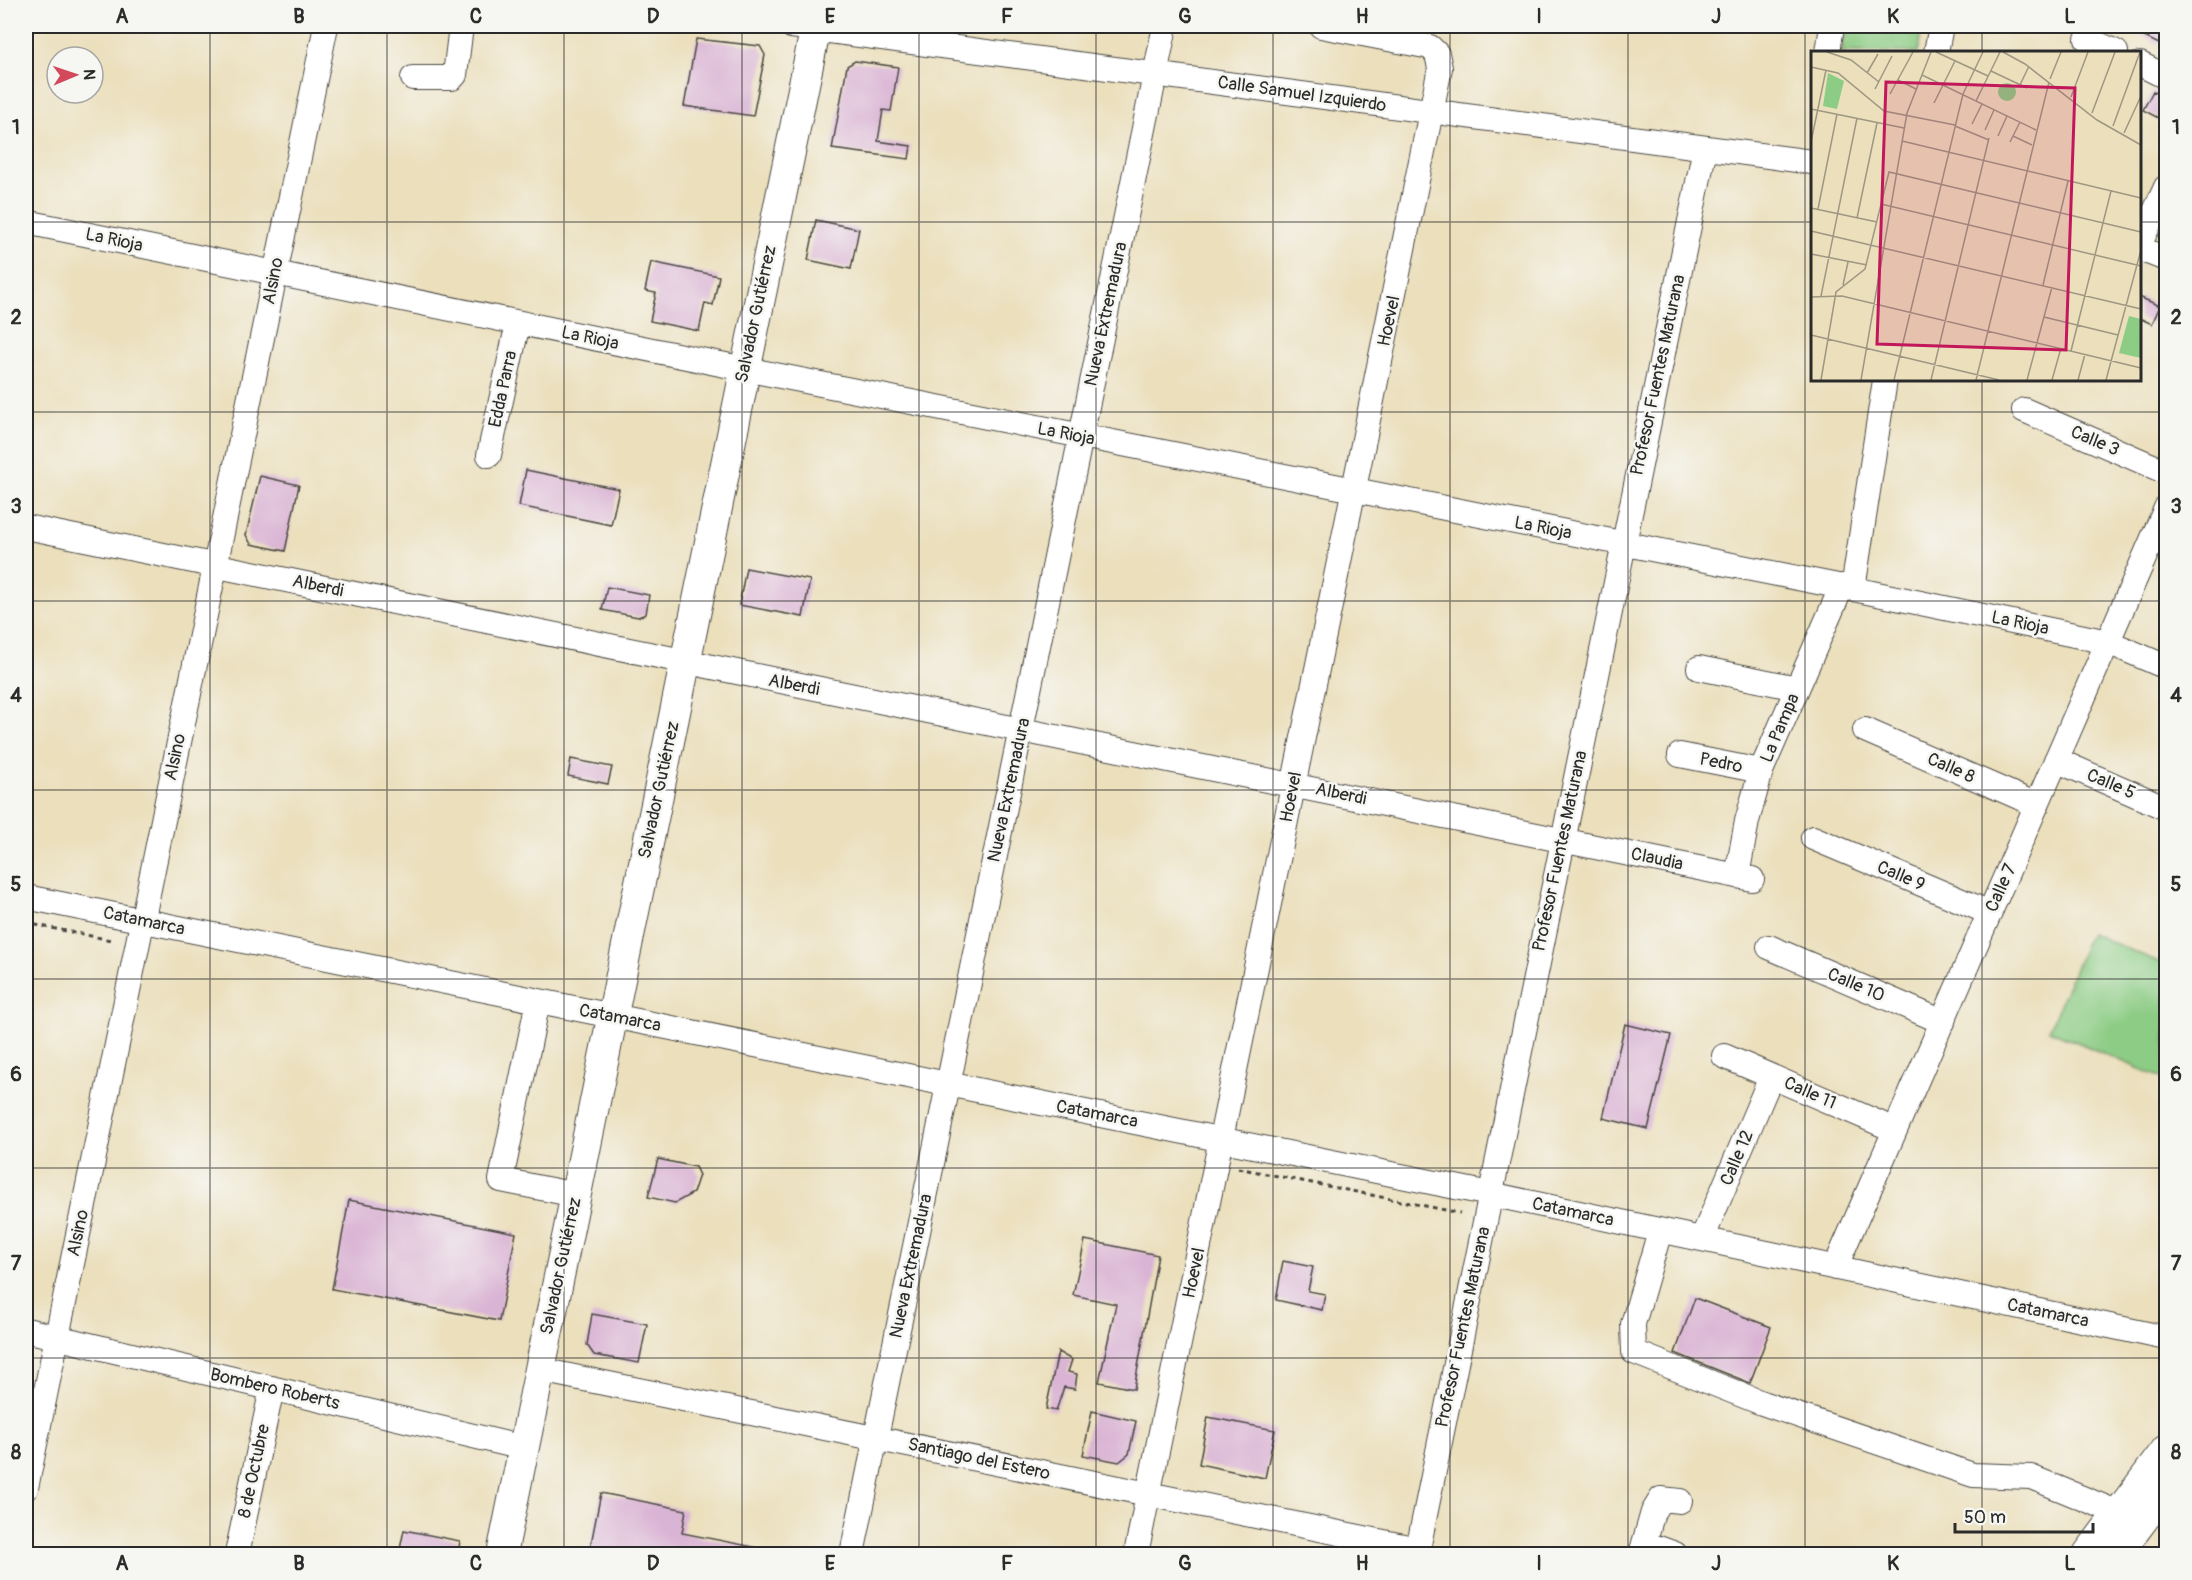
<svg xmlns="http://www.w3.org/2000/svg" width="2192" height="1580" font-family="Pangolin,sans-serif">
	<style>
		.green { fill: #8ccc84; stroke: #5c7c58; stroke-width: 1.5 }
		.building { fill: #dab4d4 }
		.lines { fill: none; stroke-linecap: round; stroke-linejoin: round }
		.minor-casing { stroke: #484641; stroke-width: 26 }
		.major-casing { stroke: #484641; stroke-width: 32 }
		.path { stroke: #484641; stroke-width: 3; stroke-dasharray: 4.5 4.5; stroke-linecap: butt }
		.minor { stroke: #fff; stroke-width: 24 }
		.major { stroke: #fff; stroke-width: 30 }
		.grid { fill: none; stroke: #2b2b2b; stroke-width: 1.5; stroke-opacity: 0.55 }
		.labels { text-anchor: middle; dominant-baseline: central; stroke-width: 5; stroke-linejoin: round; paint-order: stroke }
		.street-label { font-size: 18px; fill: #2b2b2b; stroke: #f6f6f2 }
		.inset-road { fill: none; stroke: #9e9782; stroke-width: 1.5 }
		.view { fill: #c2185b; fill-opacity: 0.15; stroke: #c2185b; stroke-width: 3 }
		.inset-edge { fill: none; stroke: #2b2b2b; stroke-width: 3 }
		.neatline { fill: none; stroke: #2b2b2b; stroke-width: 2 }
		.grid-label { font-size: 20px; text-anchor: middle; font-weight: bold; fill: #2b2b2b }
	</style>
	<rect width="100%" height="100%" fill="#f6f6f2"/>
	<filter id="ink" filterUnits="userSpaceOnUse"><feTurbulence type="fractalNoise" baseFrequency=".0167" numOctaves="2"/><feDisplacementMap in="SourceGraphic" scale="12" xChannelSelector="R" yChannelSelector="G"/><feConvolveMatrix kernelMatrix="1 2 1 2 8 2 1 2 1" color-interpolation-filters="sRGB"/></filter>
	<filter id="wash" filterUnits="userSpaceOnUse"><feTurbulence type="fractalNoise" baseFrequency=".008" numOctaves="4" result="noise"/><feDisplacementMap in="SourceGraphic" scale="24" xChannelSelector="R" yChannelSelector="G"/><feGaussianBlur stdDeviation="1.35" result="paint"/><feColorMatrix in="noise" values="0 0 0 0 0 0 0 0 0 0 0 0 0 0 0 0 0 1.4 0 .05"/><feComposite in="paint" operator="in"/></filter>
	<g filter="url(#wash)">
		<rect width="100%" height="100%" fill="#ebdfbc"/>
		<!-- green -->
		<path class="green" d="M1846,26h76l-4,26h-76z
			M2090,933l76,32v115l-117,-50z"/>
		<g id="blocks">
			<!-- building -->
			<path class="building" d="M2122,26h44v2l-7,16z
				M696,39l64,7 5,9 -12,61 -69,-10z
				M855,61l43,6 -7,44 -8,-1 -5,31 33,5 -2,13 -77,-10 15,-83z
				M2153,91l13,7v24l-23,-12z
				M816,220l43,9 -8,40 -43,-9z
				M651,262l68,14 -6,29 -8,-2 -6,28 -49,-10 6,-28 -11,-2z
				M2139,297l21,9 -8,18 -13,-6z
				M526,470l93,19 -8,36 -92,-19z
				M260,476l39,9 -14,66 -34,-7 -5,-9z
				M746,568l64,12 -7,37 -64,-12z
				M607,587l42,8 -3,19 -8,3 -36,-7z
				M571,759l41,8 -4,17 -40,-8z
				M1625,1024l46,11 -23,94 -45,-11z
				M658,1159l37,8 4,8 -6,18 -18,10 -27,-6z
				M349,1200l167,33 -17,88 -167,-32z
				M1085,1240l73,15 -24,134 -35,-7 17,-78 -43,-9z
				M1283,1261l30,6 -5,24 17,3 -3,16 -46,-10z
				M1695,1298l76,29 -21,56 -75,-30z
				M592,1314l55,10 -8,39 -45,-8 -7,-10z
				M1058,1352l14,8 -4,12 9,2 -2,15 -11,-2 -8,24 -10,-2z
				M1092,1411l44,10 -7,33 -10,8 -36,-7z
				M1208,1417l67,13 -10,48 -66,-14z
				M601,1493l85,17 -4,23 72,14 -1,7h-164z
				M404,1530l56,11 -2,13h-59z"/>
		</g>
	</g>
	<g filter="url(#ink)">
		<use href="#blocks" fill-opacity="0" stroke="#484641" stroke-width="1.5"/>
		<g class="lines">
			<!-- minor casing -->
			<g class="minor-casing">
				<path id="minor" d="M792,26l1020,136
					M2087,39l29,13
					M1828,52l4,-26
					M1936,52l5,-26
					M2140,64l26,13
					M413,78h39l3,-3 6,-49
					M26,222l719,147 1108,220 255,53 58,25
					M2140,244l26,-57
					M2140,249l26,10
					M2024,410l142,62
					M489,455l29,-132
					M26,527l1726,352
					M1853,589l32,-209
					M1699,668l98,20
					M1865,730l172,75
					M1680,755l81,16
					M2056,760l110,48
					M1813,838l177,75
					M1737,876l10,-55 14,-50 81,-185
					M26,897l1464,297 676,144
					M1769,947l174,75
					M538,1001l-37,179 75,15
					M1724,1056l171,74
					M1660,1231l-27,93 1,28 128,51 211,72 58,2 88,36
					M1702,1239l69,-162
					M1835,1268l331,-760
					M26,1330l498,118
					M540,1370l878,179
					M26,1488l300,-1462
					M1645,1543l30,11
					M237,1554l35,-166
					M852,1554l313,-1528
					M1136,1554l304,-1486 -3,-14 -7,-7 -109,-21
					M1417,1554l288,-1406
					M1641,1554l12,-42 8,-13 19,2"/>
			</g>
			<!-- major casing -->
			<g class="major-casing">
				<path id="major" d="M502,1554l314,-1528
					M2088,1554l78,-104
					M2117,1554l49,-65"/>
			</g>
			<!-- path -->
			<path class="path" d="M26,923l85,17
				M1238,1168l222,45"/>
			<!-- minor -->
			<use href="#minor" class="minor"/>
			<!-- major -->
			<use href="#major" class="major"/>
		</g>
	</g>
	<!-- grid -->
	<path class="grid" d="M210,26v1528M387,26v1528M564,26v1528M742,26v1528M919,26v1528M1096,26v1528M1273,26v1528M1450,26v1528M1628,26v1528M1805,26v1528M1982,26v26M26,222h1786M2140,222h26M1982,380v1174M26,412h2140M26,601h2140M26,790h2140M26,979h2140M26,1168h2140M26,1358h2140"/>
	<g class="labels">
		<!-- street labels -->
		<g class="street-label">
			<text transform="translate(1302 94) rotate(8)">Calle Samuel Izquierdo</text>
			<text transform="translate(114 240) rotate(12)">La Rioja</text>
			<text transform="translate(273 281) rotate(-79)">Alsino</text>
			<text transform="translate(756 314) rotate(-78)">Salvador Gutiérrez</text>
			<text transform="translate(1106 314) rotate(-78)">Nueva Extremadura</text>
			<text transform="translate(1389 321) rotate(-78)">Hoevel</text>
			<text transform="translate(590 338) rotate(12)">La Rioja</text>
			<text transform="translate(1658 375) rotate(-78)">Profesor Fuentes Maturana</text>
			<text transform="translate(503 389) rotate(-78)">Edda Parra</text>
			<text transform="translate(1066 434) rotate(11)">La Rioja</text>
			<text transform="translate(2095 441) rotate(23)">Calle 3</text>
			<text transform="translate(1543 528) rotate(11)">La Rioja</text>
			<text transform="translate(318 586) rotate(12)">Alberdi</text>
			<text transform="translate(2020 623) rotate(12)">La Rioja</text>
			<text transform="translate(794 685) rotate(11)">Alberdi</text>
			<text transform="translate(1780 728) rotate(-67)">La Pampa</text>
			<text transform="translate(175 757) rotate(-78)">Alsino</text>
			<text transform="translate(1721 763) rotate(11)">Pedro</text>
			<text transform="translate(1951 768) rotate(24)">Calle 8</text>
			<text transform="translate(2111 784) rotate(23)">Calle 5</text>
			<text transform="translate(659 790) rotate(-78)">Salvador Gutiérrez</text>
			<text transform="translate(1009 790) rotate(-78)">Nueva Extremadura</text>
			<text transform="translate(1341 794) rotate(12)">Alberdi</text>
			<text transform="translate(1291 797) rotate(-79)">Hoevel</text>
			<text transform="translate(1560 851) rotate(-78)">Profesor Fuentes Maturana</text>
			<text transform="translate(1657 859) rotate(12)">Claudia</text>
			<text transform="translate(1901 876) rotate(23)">Calle 9</text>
			<text transform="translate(2001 888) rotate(-66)">Calle 7</text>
			<text transform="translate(144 921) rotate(12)">Catamarca</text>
			<text transform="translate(1856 985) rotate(23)">Calle 10</text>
			<text transform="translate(620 1018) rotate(11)">Catamarca</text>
			<text transform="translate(1810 1093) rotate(24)">Calle 11</text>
			<text transform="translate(1097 1114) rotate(11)">Catamarca</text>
			<text transform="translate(1737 1158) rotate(-67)">Calle 12</text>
			<text transform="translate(1573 1212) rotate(12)">Catamarca</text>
			<text transform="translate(78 1233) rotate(-78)">Alsino</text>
			<text transform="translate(561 1266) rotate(-78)">Salvador Gutiérrez</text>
			<text transform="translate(911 1266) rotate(-78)">Nueva Extremadura</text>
			<text transform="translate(1194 1273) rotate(-78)">Hoevel</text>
			<text transform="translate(2048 1313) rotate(12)">Catamarca</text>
			<text transform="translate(1463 1327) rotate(-78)">Profesor Fuentes Maturana</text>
			<text transform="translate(275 1389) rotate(13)">Bombero Roberts</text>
			<text transform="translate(979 1459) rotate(12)">Santiago del Estero</text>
			<text transform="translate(254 1471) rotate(-78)">8 de Octubre</text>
		</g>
	</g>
	<!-- overview -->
	<g transform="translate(1811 51)">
		<rect width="330" height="330" fill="#ebdfbc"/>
		<path d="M17,22l16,8 -7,28 -14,-3zM187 41a9 9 0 1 1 18 0a9 9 0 1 1-18 0ZM318,265l12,3v39l-22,-5z" fill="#8ccc84"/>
		<path class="inset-road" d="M16,1l24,8 28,22M125,1l52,24M192,1l22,12 72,56 44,25M0,16l27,6 46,38 71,14M180,20l36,17M56,22l11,-19M111,24l114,55M239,28l11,-27M87,29l18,9M209,34l9,-19M64,38l17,-33M79,43l23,-42M260,46l17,-45M165,50l24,-49M123,52l21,-42M0,58l93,19M281,62l23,-61M161,73l10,-20M144,75l34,14M302,75l27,-74M174,79l9,-20M313,82l17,-37M187,85l9,-20M202,85l19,9M91,90l239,57M0,91l15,-72M199,91l10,-20M70,153l260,62M0,157l66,14M7,158l19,-95M46,167l20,-95M0,180l330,78M0,203l56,11M32,234l5,-23M232,234l25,-104M10,245l36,-178M0,246l31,-1 299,72M233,266l74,18M0,284l188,45M260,300l40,-160M10,329l15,-88 29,-23 24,-97 252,60M50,329l46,-267 24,-61M83,329l69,-286 20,-42M120,329l58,-242M165,329l73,-298M216,329l25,-93M241,329l9,-32M267,329l7,-26M295,329l35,-130"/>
		<path class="view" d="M75,31l189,6 -9,262 -189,-6z"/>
		<rect width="330" height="330" class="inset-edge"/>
	</g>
	<!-- margin -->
	<rect width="2192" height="1580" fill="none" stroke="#f6f6f2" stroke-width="66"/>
	<!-- north arrow -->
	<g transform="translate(75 75) rotate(88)"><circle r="28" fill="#f6f6f2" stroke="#a5a5a2" stroke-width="1.5"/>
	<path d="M0-4.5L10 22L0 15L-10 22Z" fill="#d1495b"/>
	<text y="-9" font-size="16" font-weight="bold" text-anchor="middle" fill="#2b2b2b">N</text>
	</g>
	<!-- scale -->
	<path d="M1955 1523v9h138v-9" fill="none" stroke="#2b2b2b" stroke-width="3"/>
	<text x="1964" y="1523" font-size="18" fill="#2b2b2b" stroke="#f6f6f2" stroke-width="4.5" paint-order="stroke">50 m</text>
	<rect x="33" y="33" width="2126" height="1514" class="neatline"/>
	<g class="grid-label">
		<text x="122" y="23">A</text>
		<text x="299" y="23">B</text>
		<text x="476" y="23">C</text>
		<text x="653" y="23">D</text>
		<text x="830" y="23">E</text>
		<text x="1007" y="23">F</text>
		<text x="1185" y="23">G</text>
		<text x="1362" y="23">H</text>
		<text x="1539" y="23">I</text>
		<text x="1716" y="23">J</text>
		<text x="1893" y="23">K</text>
		<text x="2070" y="23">L</text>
		<text x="16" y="134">1</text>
		<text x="2176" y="134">1</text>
		<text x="16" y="324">2</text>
		<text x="2176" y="324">2</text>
		<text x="16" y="513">3</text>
		<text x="2176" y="513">3</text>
		<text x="16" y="702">4</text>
		<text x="2176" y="702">4</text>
		<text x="16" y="891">5</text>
		<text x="2176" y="891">5</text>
		<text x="16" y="1081">6</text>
		<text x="2176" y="1081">6</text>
		<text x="16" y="1270">7</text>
		<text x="2176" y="1270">7</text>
		<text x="16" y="1459">8</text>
		<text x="2176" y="1459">8</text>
		<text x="122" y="1570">A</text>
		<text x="299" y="1570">B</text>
		<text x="476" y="1570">C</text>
		<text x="653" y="1570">D</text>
		<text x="830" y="1570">E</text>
		<text x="1007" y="1570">F</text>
		<text x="1185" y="1570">G</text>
		<text x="1362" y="1570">H</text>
		<text x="1539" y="1570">I</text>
		<text x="1716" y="1570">J</text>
		<text x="1893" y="1570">K</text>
		<text x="2070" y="1570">L</text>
	</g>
</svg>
